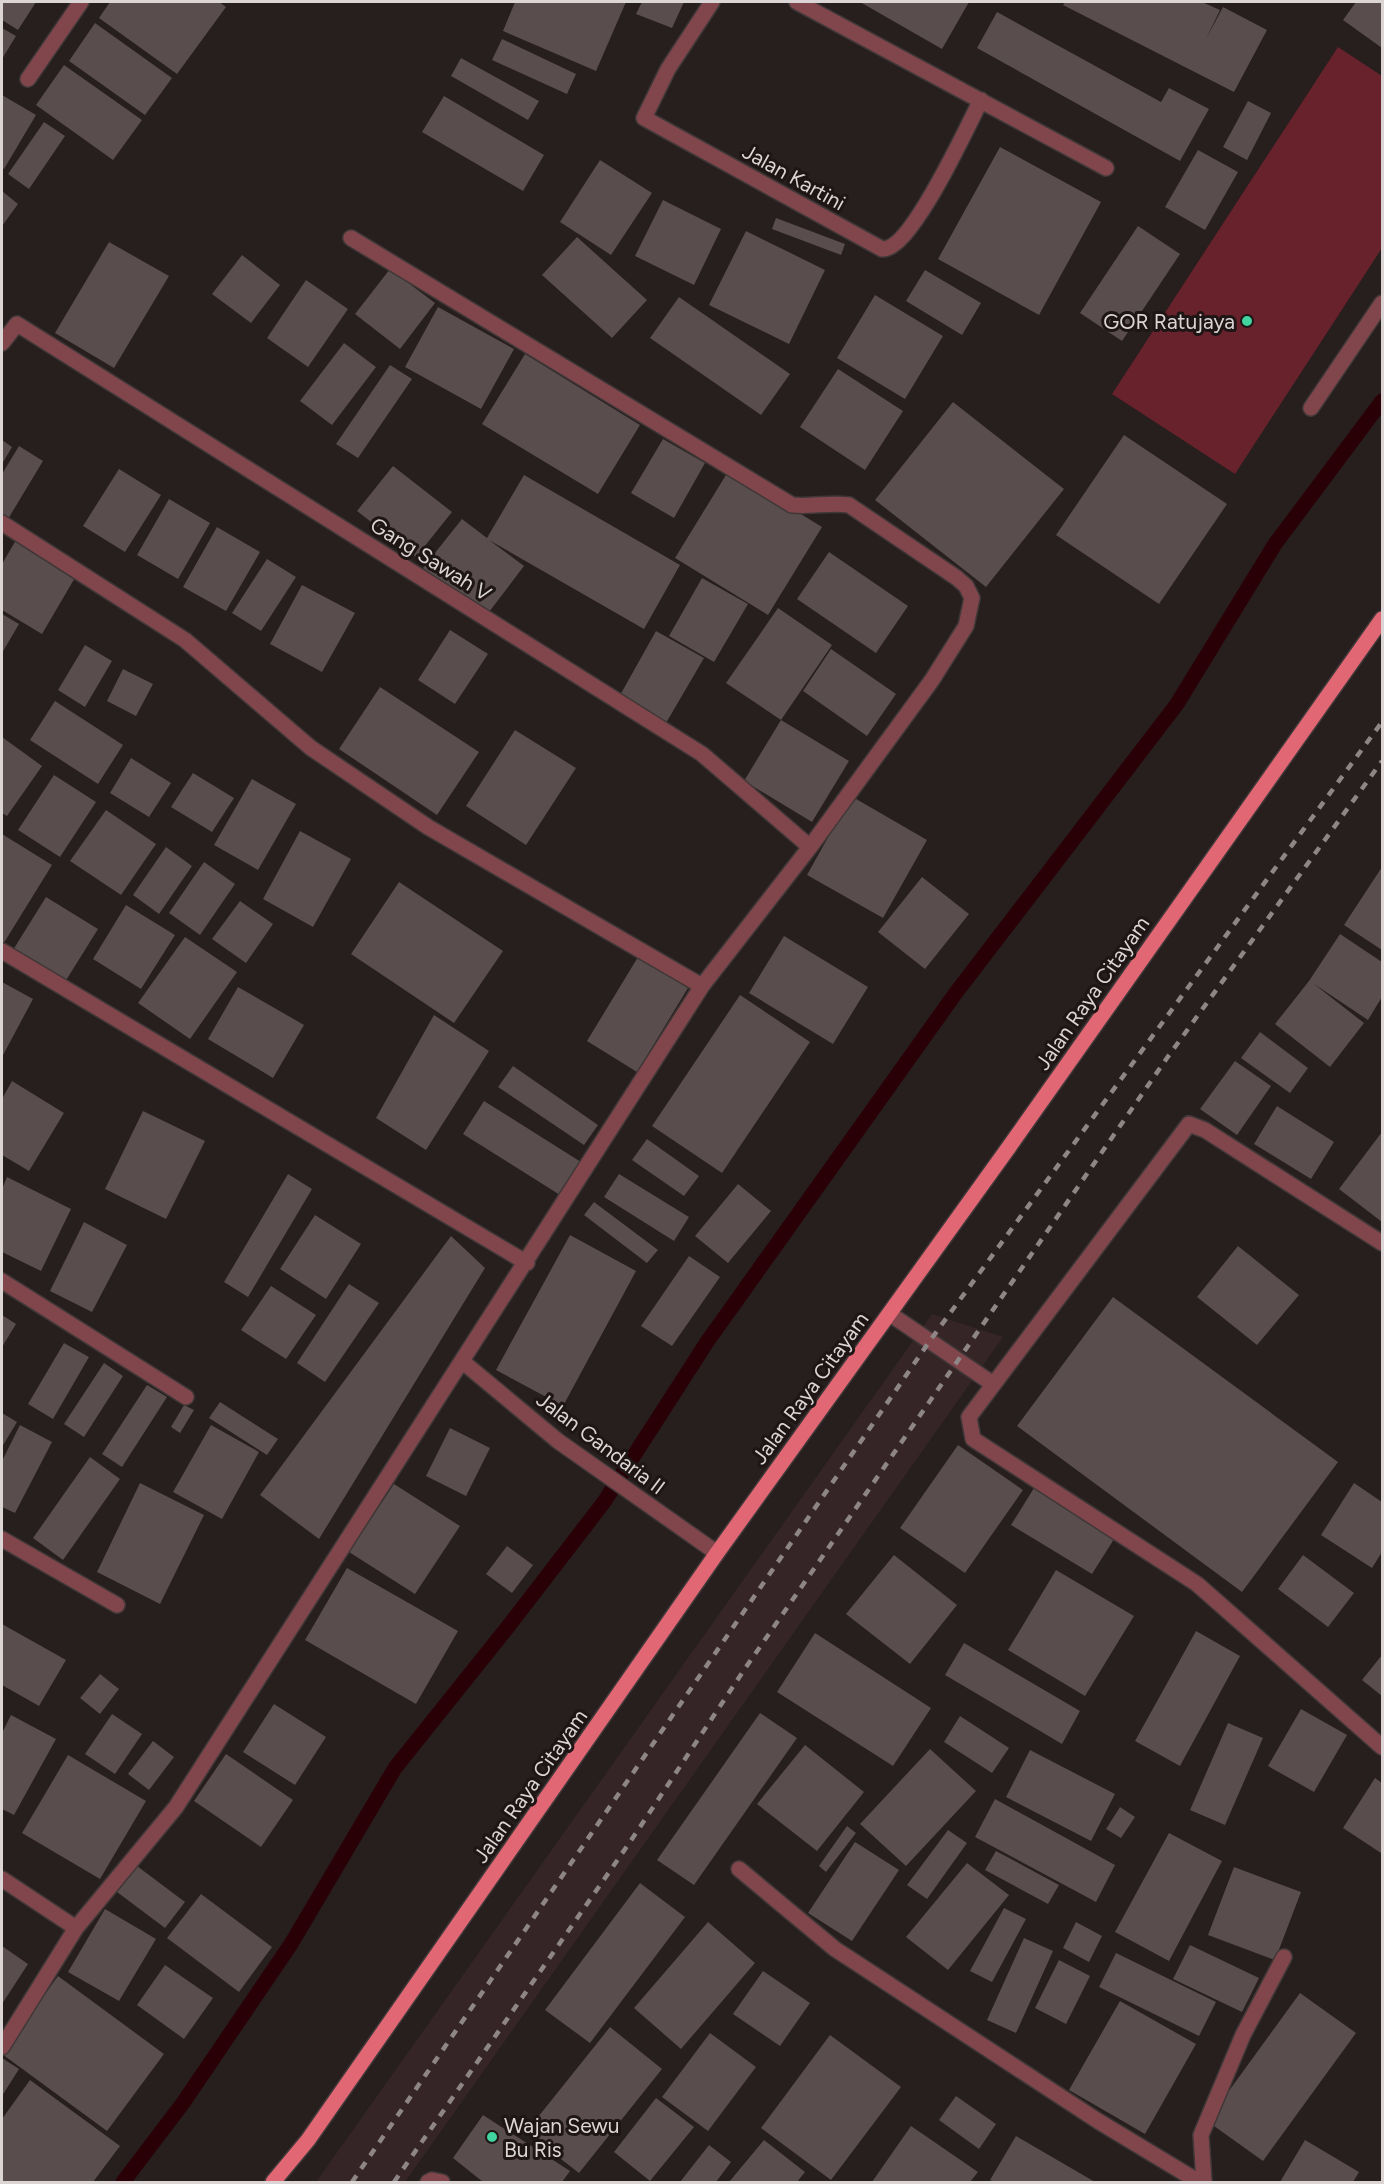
<svg xmlns="http://www.w3.org/2000/svg" width="1384" height="2184" font-family="Figtree,sans-serif">
	<style>
		.built { fill: #352526 }
		.green { fill: #67222c }
		.lines { fill: none; stroke-linecap: round; stroke-linejoin: round }
		.stream { stroke: #2a0007; stroke-width: 15 }
		.building { fill: #594d4e }
		.lane-casing { stroke: #403838; stroke-width: 18 }
		.street-casing { stroke: #403838; stroke-width: 18 }
		.primary-casing { stroke: #403838; stroke-width: 18 }
		.lane { stroke: #81464b; stroke-width: 15 }
		.street { stroke: #81464b; stroke-width: 15 }
		.primary { stroke: #e16774; stroke-width: 15 }
		.rail { stroke: #8e8686; stroke-width: 4.5; stroke-dasharray: 8 8; stroke-linecap: butt }
		.poi-dot { fill: #41d4a1; stroke: #1e1515; stroke-width: 2 }
		.labels { text-anchor: middle; dominant-baseline: central; stroke-width: 6; stroke-linejoin: round; paint-order: stroke }
		.street-label { font-size: 21px; fill: #dcd5d5; stroke: #1e1515 }
		.poi-label { font-size: 21px; fill: #dcd5d5; stroke: #1e1515; text-anchor: end }
	</style>
	<rect width="100%" height="100%" fill="#271e1e"/>
	<!-- built -->
	<path class="built" d="M932,1314l71,23 -598,845h-89z"/>
	<!-- green -->
	<path class="green" d="M1338,47l44,29v172l-147,226 -123,-80z"/>
	<g class="lines">
		<!-- stream -->
		<path class="stream" d="M123,2182l60,-79 108,-159 104,-176 112,-140 97,-126 103,-160 248,-348 222,-290 98,-160 107,-143"/>
	</g>
	<!-- building -->
	<path class="building" d="M2,2h34l-18,28 -16,-10z
		M110,2h109l7,5 -49,67 -78,-56z
		M515,2h111l-30,69 -93,-40z
		M642,2h42l-12,26 -36,-14z
		M860,2h109l-27,47z
		M1065,2h137l18,8 -14,29 17,-32 44,23 -33,62 -171,-87z
		M1356,2h26v46l-39,-28z
		M997,12l164,90 8,-14 40,21 -29,52 -203,-113z
		M95,23l77,55 -27,37 -76,-54z
		M2,28l14,8 -14,23z
		M502,39l74,35 -9,20 -75,-34z
		M461,58l78,43 -11,19 -77,-44z
		M64,65l78,55 -29,40 -77,-55z
		M2,95l34,20 -32,54 -2,-1z
		M444,96l100,59 -21,36 -101,-59z
		M1248,101l23,12 -24,47 -24,-13z
		M44,122l21,14 -36,53 -21,-15z
		M1000,147l101,55 -62,113 -101,-56z
		M1198,150l40,22 -33,58 -40,-23z
		M600,160l52,33 -41,62 -51,-33z
		M2,191l16,13 -16,22z
		M663,200l58,29 -27,56 -59,-29z
		M776,218l69,26 -4,11 -69,-26z
		M1138,226l42,28 -58,87 -42,-28z
		M746,231l79,39 -36,74 -80,-39z
		M577,237l70,63 -35,38 -70,-63z
		M109,242l60,34 -55,92 -59,-35z
		M242,255l38,30 -29,38 -39,-29z
		M390,269l45,34 -35,46 -45,-35z
		M925,270l56,33 -19,32 -56,-34z
		M306,280l42,29 -40,58 -41,-29z
		M875,295l68,41 -38,63 -68,-41z
		M679,297l111,77 -29,41 -111,-77z
		M438,307l76,42 -33,60 -76,-42z
		M344,343l32,24 -44,58 -32,-24z
		M525,354l115,71 -42,69 -116,-70z
		M390,365l22,14 -54,79 -22,-14z
		M838,369l65,42 -38,59 -65,-43z
		M953,402l111,87 -78,98 -111,-87z
		M1124,435l103,69 -68,100 -103,-69z
		M663,439l42,24 -31,55 -43,-25z
		M2,440l10,7 -10,17z
		M19,446l24,15 -35,58 -6,-4v-41z
		M393,466l59,46 -36,45 -59,-46z
		M119,469l42,26 -36,57 -42,-26z
		M729,470l93,57 -54,88 -93,-57z
		M524,475l156,90 -36,64 -155,-89 35,26 -38,50 -63,-48 39,-49 25,19z
		M169,499l41,24 -32,56 -41,-24z
		M217,527l43,25 -34,59 -43,-24z
		M16,540l60,36 -34,58 -40,-24v-46z
		M829,552l79,54 -32,47 -79,-54z
		M267,559l29,18 -35,54 -29,-18z
		M702,578l46,26 -34,58 -45,-26z
		M302,585l53,28 -33,59 -52,-28z
		M778,608l54,37 -51,75 68,41 -37,61 -68,-41 37,-61 -55,-37z
		M2,614l17,10 -17,29z
		M450,630l38,24 -33,50 -37,-24z
		M656,631l48,27 -38,65 -47,-26z
		M85,645l27,16 -27,46 -27,-17z
		M831,649l65,45 -29,42 -64,-45z
		M123,669l30,15 -17,32 -29,-15z
		M380,687l99,65 -42,63 -98,-66z
		M55,701l68,44 -25,39 -68,-44z
		M515,730l61,38 -50,77 -60,-39z
		M2,737l40,29 -35,50 -5,-3z
		M131,758l40,25 -22,34 -39,-24z
		M193,773l41,25 -22,34 -41,-25z
		M54,775l42,27 -36,55 -42,-27z
		M252,779l44,25 -38,66 -44,-25z
		M851,796l76,44 -44,78 -76,-43z
		M106,810l50,34 -35,51 -51,-34z
		M300,831l51,28 -38,68 -50,-28z
		M2,834l50,31 -50,81z
		M166,847l26,19 -33,48 -26,-19z
		M204,862l31,22 -35,51 -31,-22z
		M1382,867v83l-38,-25z
		M922,877l47,37 -44,55 -47,-37z
		M399,882l104,69 -49,72 -103,-69z
		M46,897l52,32 -33,53 -52,-32z
		M240,901l33,23 -27,39 -34,-24z
		M126,905l49,30 -34,54 -48,-30z
		M1340,934l42,28v35l-14,23 -54,-36 50,39 -34,44 -55,-43 34,-43z
		M784,936l84,51 -35,57 -84,-51z
		M185,937l52,35 -47,67 -52,-36z
		M638,957l50,31 -51,84 -50,-31z
		M2,982l31,17 -31,58z
		M238,987l66,38 -31,53 -65,-39z
		M740,995l70,47 -88,131 -70,-47z
		M434,1015l55,36 -63,99 -50,-32z
		M1260,1032l48,36 -18,25 -49,-35z
		M1235,1061l36,25 -34,49 -37,-26z
		M513,1066l85,59 -14,20 -86,-58z
		M12,1081l52,32 -35,58 -27,-16v-56z
		M484,1101l97,61 -21,33 -97,-61z
		M1277,1106l57,36 -23,37 -57,-35z
		M143,1111l62,30 -39,78 -61,-30z
		M1382,1132v90l-43,-33z
		M647,1139l52,37 -15,20 -52,-36z
		M288,1174l24,15 -64,108 -24,-15z
		M619,1174l70,43 -15,24 -70,-44z
		M7,1177l64,32 -30,62 -39,-19v-63z
		M738,1184l33,27 -43,52 -33,-27z
		M594,1202l64,48 -11,13 -63,-48z
		M315,1215l46,29 -35,55 -46,-30z
		M84,1222l43,23 -35,67 -42,-21z
		M570,1235l66,36 -73,135 -67,-36z
		M451,1236l34,32 -166,271 -59,-44z
		M1238,1246l61,49 -42,50 -60,-48z
		M689,1256l31,21 -48,69 -31,-20z
		M349,1284l30,19 -54,79 -28,-19z
		M271,1286l45,29 -30,44 -45,-29z
		M1113,1297l225,165 -96,130 -225,-166z
		M2,1315l14,9 -14,23z
		M64,1343l25,14 -36,62 -25,-15z
		M104,1363l19,13 -39,61 -20,-13z
		M147,1385l20,12 -45,70 -20,-13z
		M220,1402l58,37 -11,16 -58,-37z
		M184,1405l10,5 -14,23 -9,-6z
		M2,1413l15,9 -15,25z
		M20,1425l32,17 -37,71 -13,-6v-46z
		M211,1425l48,27 -37,67 -49,-27z
		M450,1428l40,20 -24,48 -40,-20z
		M958,1445l65,45 -58,83 -65,-45z
		M90,1457l30,22 -57,81 -30,-22z
		M140,1483l64,32 -44,89 -63,-32z
		M1354,1483l28,19v50l-10,16 -51,-33z
		M394,1484l66,42 -45,68 -66,-42z
		M1034,1488l82,48 -24,38 -81,-49z
		M507,1546l26,19 -21,28 -26,-19z
		M894,1555l63,50 -47,59 -64,-50z
		M1303,1555l51,38 -26,34 -50,-38z
		M347,1568l111,63 -42,73 -111,-64z
		M1056,1570l78,46 -49,80 -77,-46z
		M2,1624l64,36 -27,46 -37,-21z
		M1196,1631l44,25 -60,110 -45,-25z
		M815,1633l116,75 -38,58 -116,-74z
		M964,1643l116,68 -18,33 -117,-69z
		M1382,1655v41l-20,-16z
		M100,1674l19,15 -19,25 -20,-16z
		M274,1704l52,33 -31,48 -52,-33z
		M1301,1709l46,26 -33,57 -46,-26z
		M760,1713l37,25 -103,147 -37,-25z
		M112,1714l30,20 -27,40 -30,-20z
		M11,1715l45,24 -42,76 -12,-6v-76z
		M960,1716l49,32 -17,25 -48,-31z
		M1228,1723l35,15 -38,87 -35,-15z
		M153,1741l21,16 -25,33 -21,-16z
		M805,1745l59,47 -47,59 -60,-47z
		M930,1749l46,42 -70,75 -46,-42z
		M1030,1750l85,44 -24,47 -85,-44z
		M226,1754l67,46 -32,47 -67,-46z
		M68,1755l78,46 -46,78 -78,-46z
		M1375,1778l7,5 -1,70 -38,-25z
		M995,1799l120,66 -19,37 -121,-65z
		M1120,1807l15,10 -14,21 -15,-9z
		M847,1826l9,7 -30,39 -7,-6z
		M948,1830l19,13 -40,56 -20,-14z
		M1169,1833l53,28 -53,100 -54,-29z
		M855,1842l44,28 -47,71 -44,-28z
		M996,1851l63,34 -11,19 -63,-34z
		M967,1863l42,32 -61,75 -42,-33z
		M137,1866l48,36 -20,26 -48,-36z
		M1234,1867l67,25 -26,68 -67,-25z
		M640,1883l45,34 -95,126 -45,-33z
		M201,1894l71,53 -33,45 -72,-54z
		M1004,1908l22,11 -34,63 -22,-11z
		M105,1909l51,30 -37,62 -51,-29z
		M708,1922l47,41 -74,86 -47,-41z
		M1076,1922l26,14 -13,26 -26,-14z
		M1024,1938l29,13 -37,82 -29,-13z
		M1190,1945l69,33 -17,34 -69,-33z
		M2,1946l26,18 -26,40z
		M1116,1953l100,49 -17,34 -100,-49z
		M1059,1960l31,16 -24,48 -31,-16z
		M165,1965l48,33 -29,41 -47,-34z
		M763,1971l47,32 -30,43 -47,-32z
		M58,1976l106,78 -57,77 -105,-77z
		M1300,1993l56,40 -93,128 -56,-40z
		M1120,2001l76,43 -51,90 -76,-44z
		M610,2027l52,42 -83,104 -53,-41z
		M710,2033l46,34 -48,64 -46,-34z
		M830,2035l71,52 -70,93 -70,-52z
		M2,2058l17,11 -17,27z
		M30,2080l90,66 -27,36h-91v-63z
		M956,2096l40,28 -17,25 -40,-29z
		M656,2098l38,29 -44,54 -36,-29z
		M483,2115l87,56 -8,11h-79l-30,-24z
		M911,2126l67,46 -8,10h-98z
		M1016,2136l79,46h-101l-4,-2z
		M764,2140l41,32 -8,10h-68z
		M1305,2140l54,32 -6,10h-73z
		M709,2145l22,17 -15,20h-36z"/>
	<g class="lines">
		<!-- lane casing -->
		<g class="lane-casing">
			<path id="lane" d="M1311,408l71,-105"/>
		</g>
		<!-- street casing -->
		<g class="street-casing">
			<path id="street" d="M712,2l-44,67 -24,49 238,131c29,2 85,-122 99,-149
				M797,2l309,166
				M28,79l53,-77
				M2,343l15,-19 685,430 108,93
				M2,523l183,117 126,108 117,79 274,159
				M2,951l525,312
				M1382,1243l-177,-113 -16,-6 -220,293 4,22 224,145 185,163
				M2,1281l184,116
				M890,1314l103,70
				M463,1362l95,79 159,112
				M2,1539l115,66
				M739,1869l96,80 263,172 101,61
				M2,1879l74,49
				M2,2047l74,-119 100,-121 526,-821 108,-139 122,-167 34,-54 6,-28 -6,-12 -9,-8 -108,-73c-19,-3 -38,2 -57,0l-441,-267
				M428,2182l4,-2 10,2
				M1204,2182l-3,-47 42,-100 41,-78"/>
		</g>
		<!-- primary casing -->
		<g class="primary-casing">
			<path id="primary" d="M273,2182l35,-42 409,-587 292,-406 373,-528"/>
		</g>
		<!-- lane -->
		<use href="#lane" class="lane"/>
		<!-- street -->
		<use href="#street" class="street"/>
		<!-- primary -->
		<use href="#primary" class="primary"/>
		<!-- rail -->
		<path class="rail" d="M352,2182l577,-840 453,-620
			M394,2182l236,-340 114,-172 423,-612 215,-297"/>
	</g>
	<!-- markers -->
	<g class="poi-dot">
		<circle cx="1247" cy="321" r="6"/>
		<circle cx="492" cy="2137" r="6"/>
	</g>
	<g class="labels">
		<!-- street labels -->
		<g class="street-label">
			<text transform="translate(794 177) rotate(29)">Jalan Kartini</text>
			<text transform="translate(431 559) rotate(32)">Gang Sawah V</text>
			<text transform="translate(1092 993) rotate(-55)">Jalan Raya Citayam</text>
			<text transform="translate(810 1388) rotate(-54)">Jalan Raya Citayam</text>
			<text transform="translate(601 1443) rotate(37)">Jalan Gandaria II</text>
			<text transform="translate(530 1786) rotate(-55)">Jalan Raya Citayam</text>
		</g>
		<!-- poi labels -->
		<g class="poi-label">
			<text x="1235" y="321">GOR Ratujaya</text>
			<text x="504" y="2125" text-anchor="start">Wajan Sewu<tspan x="504" dy="24">Bu Ris</tspan></text>
		</g>
	</g>
	<!-- border -->
	<rect width="1384" height="2184" fill="none" stroke="#dcd5d5" stroke-width="6"/>
</svg>
